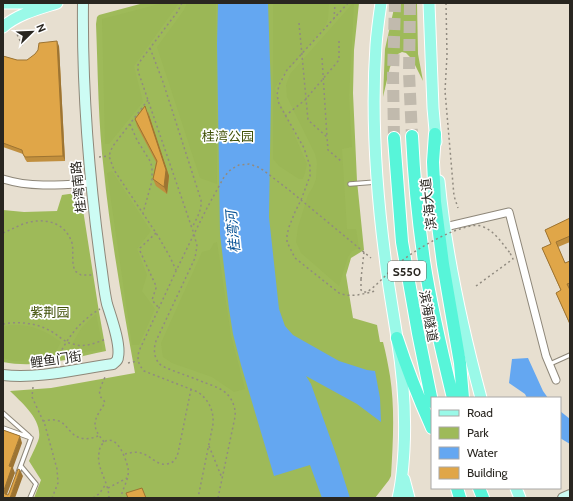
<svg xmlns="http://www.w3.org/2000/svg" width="573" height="501" font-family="Cabin,'Noto Sans SC',sans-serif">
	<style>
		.green { fill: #9eba59 }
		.forest { fill: #9bb756 }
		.water { fill: #64a7f1 }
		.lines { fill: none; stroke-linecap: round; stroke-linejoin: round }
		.highway-tunnel { stroke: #c1baad; stroke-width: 12; stroke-dasharray: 12 6; stroke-linecap: butt }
		.lane-casing { stroke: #8e8779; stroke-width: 5.5 }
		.street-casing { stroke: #8e8779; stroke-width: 9 }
		.secondary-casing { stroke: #8e8779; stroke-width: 12 }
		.primary-casing { stroke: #fff; stroke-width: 13 }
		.highway-casing { stroke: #fff; stroke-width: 14 }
		.path { stroke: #918b80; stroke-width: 1.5; stroke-dasharray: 2 3; stroke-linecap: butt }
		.lane { stroke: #fff; stroke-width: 3.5 }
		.street { stroke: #fff; stroke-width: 7 }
		.secondary { stroke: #cdfcf4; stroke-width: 10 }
		.primary { stroke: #9af9e8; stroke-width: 11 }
		.highway { stroke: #57f5d9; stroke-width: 12 }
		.path-bridge { stroke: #918b80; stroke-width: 1.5; stroke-dasharray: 2 3; stroke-linecap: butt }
		.wall { fill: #c18f3e }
		.shaded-wall { fill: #9d7432 }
		.building { fill: #e0a648; stroke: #9d7432 }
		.labels { text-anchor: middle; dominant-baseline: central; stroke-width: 3.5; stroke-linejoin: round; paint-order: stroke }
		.shield { fill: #fff; stroke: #696763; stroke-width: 1 }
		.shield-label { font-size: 12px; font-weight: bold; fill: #292620 }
		.park-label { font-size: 13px; fill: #405107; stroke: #fff }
		.street-label { font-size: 13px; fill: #292620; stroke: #fff }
		.water-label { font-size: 14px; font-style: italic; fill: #085295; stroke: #fff }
	</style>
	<rect width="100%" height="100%" fill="#e7dfd0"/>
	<!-- green -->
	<path class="green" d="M151,3h208l-5,47 -1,43 4,88 7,69 -13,8 -5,17 7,43 24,7 3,17h3c3,11 5,23 7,34 5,33 3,66 1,100l-2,4 -14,18h-341l7,-18 -12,-19c3,-7 8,-16 10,-23 3,-19 -18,-36 -29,-47l41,-3 84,-15c-12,-67 -24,-133 -31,-201 -6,-49 -6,-99 -8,-148l1,-7 2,-2 41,-11z
		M395,3h22l1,51 5,27 -11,-22 -6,-6 -4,-1 -4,2 -8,13 -7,30 2,-48 8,-36z
		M76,193l5,4 18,115 7,39c-33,7 -69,18 -103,11v-152l21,2 33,-1 5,-16z"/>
	<!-- forest -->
	<path class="forest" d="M163,3h16l-45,63 9,36 -34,42h-4l-3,-125z
		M187,3h29l1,181 -17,-6 -43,-131 27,-37z
		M273,3h56l-1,16 -2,6 -35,42 -9,9 -7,12 2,9 8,16 22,51 -2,9 -2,6h-4l-20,-13 -6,-7z
		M353,3h1l-5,94 3,50 -10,2 5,80h9l3,19 -7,3 -4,6 -9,29 -38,-33 -5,-11 2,-15 10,-32 5,-8 3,-8 1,-17 -2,-8 -28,-57 -1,-12 4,-11z
		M112,171l39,60 -14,18 10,26 -5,16 13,18 -16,36h-7l-25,-172z
		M217,242l14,93 14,54 -11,3 -22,-15 -40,-14 -9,-6 -2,-14 41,-91 8,-2 4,-7z
		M96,314l5,25 1,11 -36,4 16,-27z
		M10,325c21,-1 35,5 51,17l-9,17 -39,2 -10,-3v-31z"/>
	<!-- water -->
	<path class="water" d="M218,3h50l3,88 -2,126 10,92 6,17 8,9 46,26 28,9 8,1 5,27 1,24 -24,-18 -51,-28 5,8 26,73 13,41h-28l-12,-33 -36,11 -33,-111 -8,-31 -4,-25 -9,-75 -3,-190z
		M528,358l15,33 5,7h-21l-2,-4 -16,-11 3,-24z
		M560,411l10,8v25l-10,-6z"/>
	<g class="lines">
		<!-- highway-tunnel -->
		<path class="highway-tunnel" d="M410,3l-1,70 3,63
			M394,138l-1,-62 2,-73"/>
		<!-- lane casing -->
		<g class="lane-casing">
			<path id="lane" d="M350,184l26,-2
				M550,364l20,-9
				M3,413l26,23
				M3,428l28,10 -13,35
				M21,466l15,18 -6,14"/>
		</g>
		<!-- street casing -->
		<g class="street-casing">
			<path id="street" d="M3,179c29,9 58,6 88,4
				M445,227l64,-15 37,144 10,24"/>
		</g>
		<!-- secondary casing -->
		<g class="secondary-casing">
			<path id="secondary" d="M3,375c36,4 74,-6 110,-11 2,-2 5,-3 5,-7 3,-13 -7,-40 -11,-53 -3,-13 -4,-26 -6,-39 -12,-87 -19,-174 -18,-262
				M563,498l7,-3"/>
		</g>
		<!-- primary casing -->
		<g class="primary-casing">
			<path id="primary" d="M3,3h28
				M381,3c-2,14 -4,28 -5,42 -5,71 0,142 9,212 3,27 8,54 12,81 6,37 9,75 7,112 -1,16 -2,33 -6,48
				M429,3l4,105 3,34
				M3,27c15,-13 35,-18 54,-24
				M439,181c7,74 23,146 42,217
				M404,479l5,19
				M516,488l4,10"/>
		</g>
		<!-- highway casing -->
		<g class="highway-casing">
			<path id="highway" d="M435,134l-2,28 2,40 8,62 17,99 3,35
				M412,136c2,42 6,83 12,125 7,46 18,92 29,137
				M394,138l8,104 16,91 14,69
				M397,338c10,31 22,61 35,90
				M457,488l3,10
				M479,488l4,10"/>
		</g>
		<!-- path -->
		<path class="path" d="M182,3l-4,8 -37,49 -3,5v6l56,163 -18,37 -37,80c-2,8 -1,13 5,20l54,21c11,8 16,19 15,32l-15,74
			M348,3l-61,67 -8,15 -2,10 2,9 25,44 6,18v10l-9,24 -6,12 -6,15 -2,8v7l8,16 44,35c11,5 24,1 36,-2
			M446,3l1,52 -2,36 9,105 4,12
			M334,19l1,-16
			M15,30l8,17
			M150,48l13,34 38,118c1,11 -5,19 -9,28
			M322,58l5,79
			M148,100l-35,46 -2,4 -2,6 5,14 44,66 12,21 6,13
			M285,116l20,-16 34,-40v-21
			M130,124l7,16 13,21 2,6v14l-9,32
			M99,157l10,-1
			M3,233c7,-3 13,-6 20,-9 20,-7 42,-3 49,19 2,9 -1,19 3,28l6,4h13
			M156,233l-16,15v3l16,35v2l-4,12 6,7
			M361,279l3,-27
			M476,286l37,-27 -3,-6
			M3,324c18,-3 35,-1 51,9 6,4 12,10 19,11 11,4 23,-1 33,-5
			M55,363c11,-23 23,-41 45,-54
			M128,363l10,-2
			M33,387l-1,10 13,28 12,44 1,14 -6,15
			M43,421c5,-1 11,-2 16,0 5,2 8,7 12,11 7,8 18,8 27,4
			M104,442c-14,-17 -10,-22 1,-39 -1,-4 -4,-4 -5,-8 -2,-5 4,-15 6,-20
			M209,446l13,32
			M125,454c5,-1 10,-3 16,-1 9,2 16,13 26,11 7,-1 9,-5 11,-11l13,-64
			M108,488l19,-10
			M93,498l6,-4 7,-10
			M109,498c0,-16 -13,-30 -10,-45 0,-4 2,-8 5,-11 13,-9 22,17 24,26 2,11 -6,20 -7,30
			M218,498l17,-81c1,-8 -2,-17 -8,-23 -6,-6 -16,-9 -24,-12 -14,-6 -28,-10 -41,-16 -8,-6 -9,-16 -6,-25l39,-83 2,-12 -3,-12 13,-26 17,-31 5,-6 6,-4 4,-2 10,-1 9,3 5,3 26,20 82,68"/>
		<!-- lane -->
		<use href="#lane" class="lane"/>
		<!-- street -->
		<use href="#street" class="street"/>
		<!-- secondary -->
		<use href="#secondary" class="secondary"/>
		<!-- primary -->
		<use href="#primary" class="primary"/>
		<!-- highway -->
		<use href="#highway" class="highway"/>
		<!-- path-bridge -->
		<path class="path-bridge" d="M299,23l9,97 19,17 1,13 13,11
			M361,279v11l2,2h4c9,-6 17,-15 25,-23 18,-16 40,-29 62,-38 9,-3 18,-7 27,-5 13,4 21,17 29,27"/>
	</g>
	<!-- wall -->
	<path class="wall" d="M59,46l6,115 -38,1 -2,-3 -2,-5 -20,-7v-91l14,4h10z
		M148,112l21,64 -2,18 -11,-8 -3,-7 3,-17 -19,-36 -2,-7z
		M570,218v24l-12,5 7,16 5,-2v27l-1,1 1,1v35l-14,-32 5,-2 -19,-43 9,-4 -6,-14z"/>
	<!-- shaded-wall -->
	<path class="shaded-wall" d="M57,41l2,5 6,115 -2,-5z
		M148,112l21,64 -2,18 -3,-7z
		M20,436l2,7 -9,25 2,5 -9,24 -2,-5v-2l5,-24z
		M20,470l3,6 -8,22h-5z"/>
	<!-- building -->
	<path class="building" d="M57,41l6,115 -38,1 -2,-3 -1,-4 -19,-7v-87l14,4h10l8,-6 3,-4 1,-7z
		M145,106l21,64 -2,17 -11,-8 4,-18 -22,-42z
		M570,218v18l-14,6 9,21 5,-2v22l-3,1 3,6v34l-14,-31 5,-3 -19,-42 9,-4 -6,-14z
		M3,430l17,6 -11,30 3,1 -8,23v2l1,2 3,1 1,-2 9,-24 2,1 -10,28h-7z
		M142,488l4,10h-18l-2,-5z"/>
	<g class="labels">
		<!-- shield labels -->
		<rect class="shield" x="388" y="261" width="38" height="20" rx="3"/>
		<g class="shield-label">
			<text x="407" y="271">S550</text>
		</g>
		<!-- park labels -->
		<g class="park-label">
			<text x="228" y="136">桂湾公园</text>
			<text x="50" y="312">紫荆园</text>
		</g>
		<!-- street labels -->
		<g class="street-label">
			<text transform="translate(78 187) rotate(-96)">桂湾南路</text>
			<text transform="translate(428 204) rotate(-97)">滨海大道</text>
			<text transform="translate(429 316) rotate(80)">滨海隧道</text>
			<text transform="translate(56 359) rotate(-8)">鲤鱼门街</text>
		</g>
		<!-- water labels -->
		<g class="water-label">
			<text transform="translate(233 232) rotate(-95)">桂湾河</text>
		</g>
	</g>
	<!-- border -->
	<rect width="573" height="501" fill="none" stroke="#292620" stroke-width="8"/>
	<!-- legend -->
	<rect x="431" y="397" width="130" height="92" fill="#ffffff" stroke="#a9a8a6"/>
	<rect x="439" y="410" width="20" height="6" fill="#9af9e8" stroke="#a9a8a6"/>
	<text x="467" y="417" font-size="12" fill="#292620">Road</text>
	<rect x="439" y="427" width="20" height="12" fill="#9eba59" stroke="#a9a8a6"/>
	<text x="467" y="437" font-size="12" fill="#292620">Park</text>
	<rect x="439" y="447" width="20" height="12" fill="#64a7f1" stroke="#a9a8a6"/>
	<text x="467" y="457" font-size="12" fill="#292620">Water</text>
	<rect x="439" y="467" width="20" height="12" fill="#e0a648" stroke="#a9a8a6"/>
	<text x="467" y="477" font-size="12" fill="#292620">Building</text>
	<!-- north arrow -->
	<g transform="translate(32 32) rotate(67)" stroke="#ffffff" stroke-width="3" paint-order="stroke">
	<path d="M0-3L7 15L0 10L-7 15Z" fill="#292620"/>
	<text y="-6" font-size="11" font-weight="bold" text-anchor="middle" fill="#292620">N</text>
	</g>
</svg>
